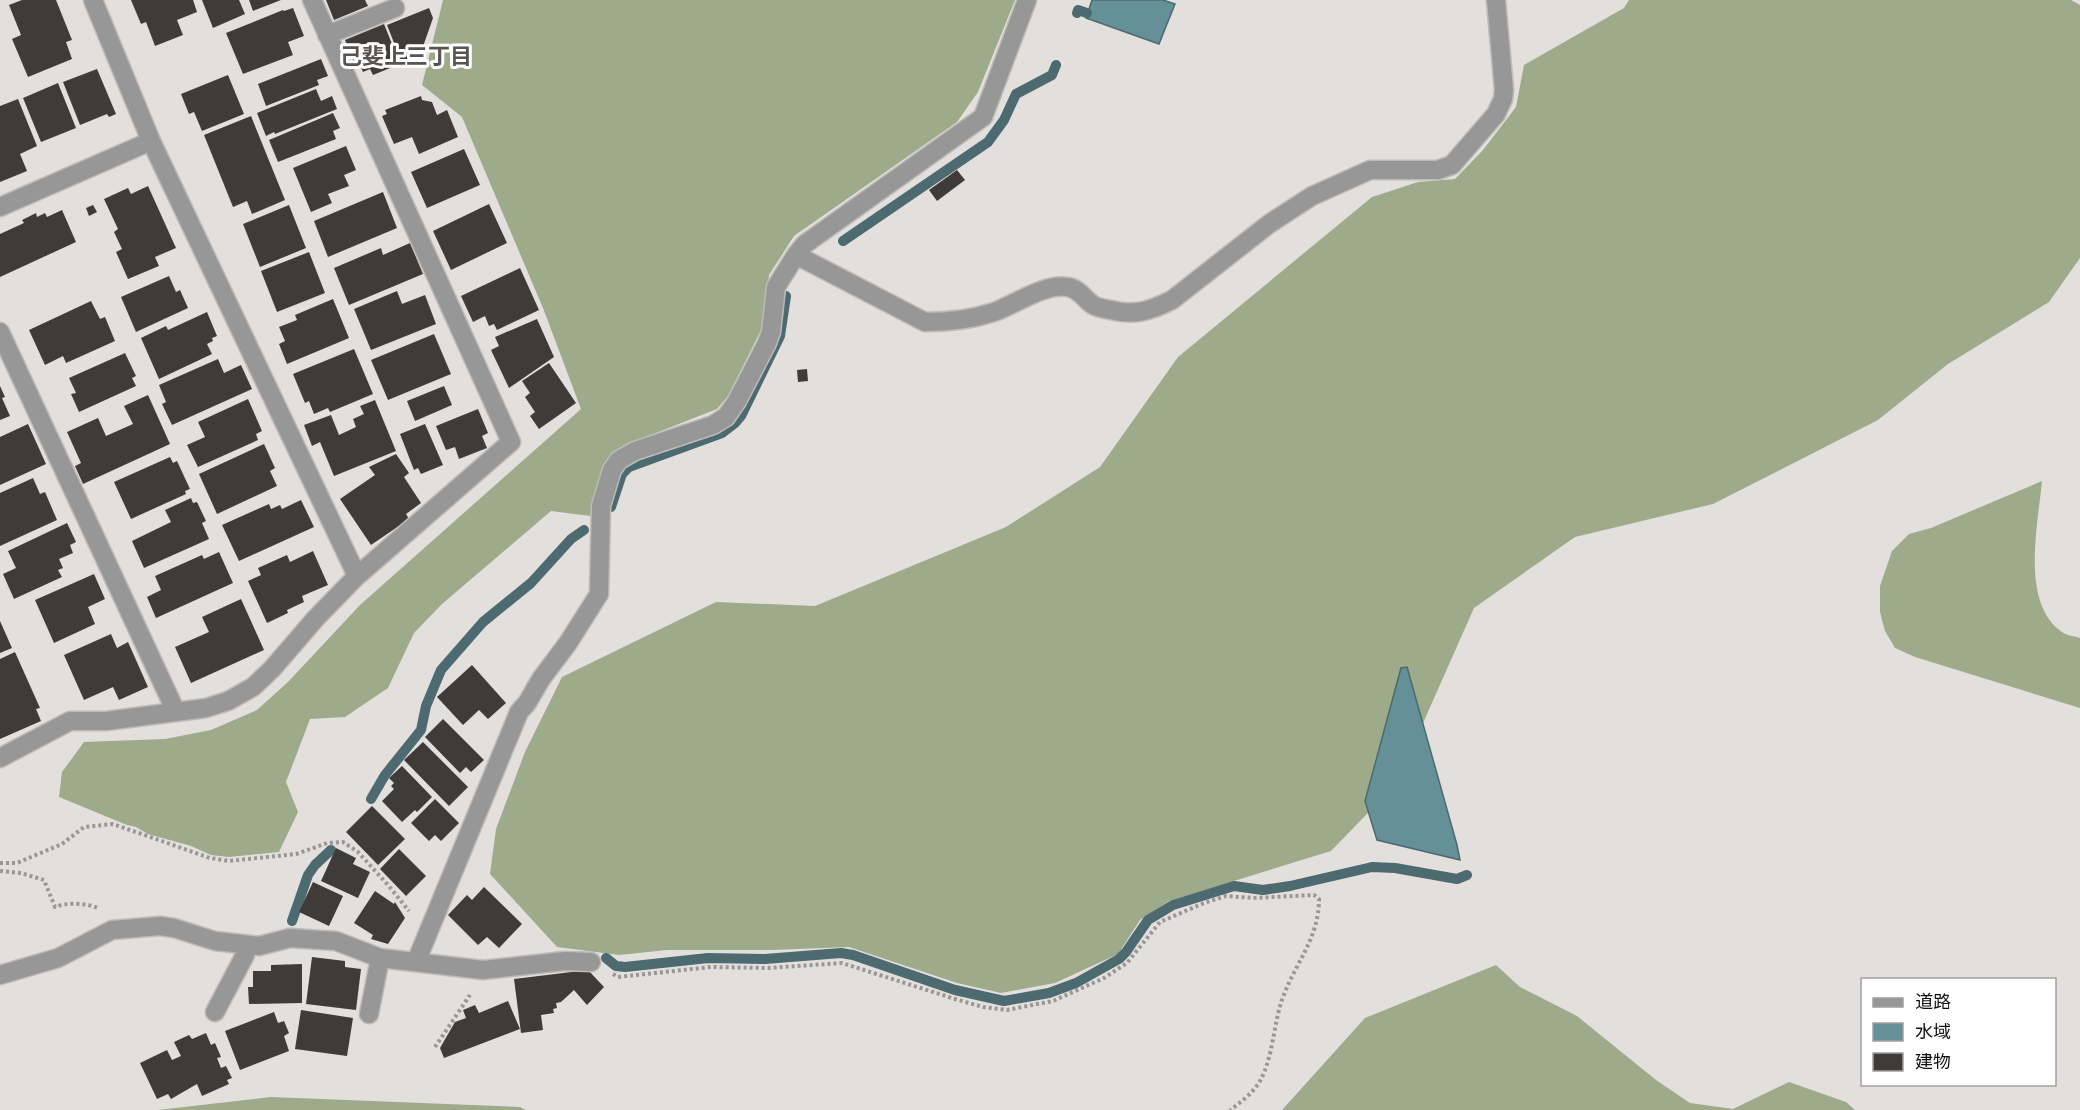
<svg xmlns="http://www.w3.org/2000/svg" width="2080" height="1110" font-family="Poppins,'Noto Sans JP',sans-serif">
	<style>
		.forest { fill: #9dab8b }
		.water { fill: #659097; stroke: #4c6a6f; stroke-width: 1.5 }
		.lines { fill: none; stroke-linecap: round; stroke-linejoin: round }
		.stream { stroke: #4c6a6f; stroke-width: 10 }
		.building { fill: #3e3b39 }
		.minor-casing { stroke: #bebab8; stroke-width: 21 }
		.path { stroke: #999695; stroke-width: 4; stroke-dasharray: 3 3; stroke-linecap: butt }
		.minor { stroke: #989798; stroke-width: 18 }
		.labels { text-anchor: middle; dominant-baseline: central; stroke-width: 6; stroke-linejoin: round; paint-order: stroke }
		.neighbourhood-label { font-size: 22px; font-weight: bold; fill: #575452; stroke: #fff }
	</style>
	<rect width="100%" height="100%" fill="#e3dfdd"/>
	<!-- forest -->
	<path class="forest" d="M443,0h572l-37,92 -21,30 -163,114 -25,39 -5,49 -36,72 -11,13 -89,35 -21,15 -17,57 -39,-5 -109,93 -28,29 -26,55 -43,29 -35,2 -24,63 12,30 -19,40 -50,5 -18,-2 -20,-9 -43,-12 -12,-7 -9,-2 -68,-28 3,-25 22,-30 81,-3 46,-9 46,-20 31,-28 72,-77 221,-196 -38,-101 -81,-191 -40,-32z
		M1629,0h442l9,5v253l-31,44 -101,62 -70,56 -165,84 -138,33 -101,71 -78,176 -65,67 -162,50 -29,19 -22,34 -63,29 -54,10 -44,-10 -108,-36 -78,3h-104l-48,5 -62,-8 -67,-73 6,-45 29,-77 37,-75 154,-75 99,4 191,-79 94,-60 78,-110 194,-160 46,-15 37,-3 28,-29 33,-43 8,-42 100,-57z
		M2042,481c-4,44 -22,122 20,151 5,4 13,4 18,6v70l-165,-51 -20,-9 -10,-17 -5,-19v-26l12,-35 17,-17 22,-6z
		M1496,965l24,22 57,29 79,64 34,23 43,6 56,-27 57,20 9,8h-573l83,-92z
		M271,1097l249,10 6,3h-368z"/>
	<!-- water -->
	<path class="water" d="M1092,0h71l12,4 -16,40 -73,-26z
		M1407,667l50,178 3,15 -83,-20 -12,-39 36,-133z"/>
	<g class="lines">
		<!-- stream -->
		<path class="stream" d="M1077,13l1,-3 9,3
			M843,241l145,-99 16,-22 12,-26 36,-19 4,-10
			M611,507l11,-33 7,-7 93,-34 13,-10 6,-7 39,-80 6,-40
			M371,799l14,-24 36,-45 5,-24 15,-36 42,-48 48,-39 40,-44 13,-9
			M292,921l16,-46 7,-10 16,-15
			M606,958l10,8 9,1 83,-9 57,1 76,-6 12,2 102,35 49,11 45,-8 27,-10 43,-24 7,-7 22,-32 25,-15 61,-19 29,4 27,-4 82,-19 23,1 62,11 10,-4"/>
	</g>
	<!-- building -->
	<path class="building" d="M22,0h34l16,40 -6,2 6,17 -44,18 -16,-38 9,-4 -12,-30z
		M131,0h62l4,12 -20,8 6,15 -28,11 -9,-24 -5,2z
		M202,0h37l6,14 -32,14z
		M249,0h32l-28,11z
		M326,0h39l3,6 -34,14z
		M293,8l11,28 -16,6 5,13 -50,19 -17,-41 57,-23 1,1z
		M429,8l4,10 -13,37 -18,8 -15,-38z
		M384,24l16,40 -27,11 -3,-6 -7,3 -3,-7 -4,2 -11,-27z
		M321,59l7,17 -11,4 2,5 -53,21 -8,-22z
		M97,69l19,45 -7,3 -2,-3 -27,11 -17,-43z
		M228,75l16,39 -42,17 -8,-19 -5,2 -8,-20z
		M58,83l18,45 -35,14 -18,-44z
		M316,89l5,12 11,-5 5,13 -62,25 -1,-2 -8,4 -9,-23z
		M421,96l1,4 10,2 5,13 10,-5 11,27 -39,17 -7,-17 -18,7 -12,-28 5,-2 -2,-4z
		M18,99l19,47 -17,8 7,17 -27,11v-76z
		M333,113l7,15 -7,3 3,8 -58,23 -9,-22z
		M251,116l34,84 -33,14 -5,-13 -14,6 -29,-72z
		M346,146l10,24 -12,5 5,11 -21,8 4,9 -21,9 -18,-44z
		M464,149l16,36 -53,23 -16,-36z
		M957,170l8,10 -28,21 -8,-11z
		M148,186l28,62 -21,9 4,9 -31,13 -12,-27 6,-3 -8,-17 4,-3 -14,-30 24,-11 3,6z
		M383,192l14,36 -69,29 -14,-36z
		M489,204l18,39 -56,27 -18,-39z
		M93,205l4,7 -8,4 -3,-8z
		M289,205l17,43 -46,19 -17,-43z
		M62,210l14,32 -76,35v-43l24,-11 -2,-3 14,-7 1,4 8,-4 2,4z
		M410,243l13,31 -74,31 -15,-37 47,-20 2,7z
		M309,252l16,41 -48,19 -16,-41z
		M520,268l19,42 -42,20 -3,-6 -5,2 -4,-10 -12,6 -12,-26z
		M169,276l7,16 4,-2 8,18 -52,24 -15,-35z
		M397,291l5,13 23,-9 11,29 -65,26 -17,-41z
		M333,299l16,39 -62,26 -8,-20 6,-3 -6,-14 18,-7 -2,-5z
		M91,301l9,18 5,-2 10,24 -49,22 -3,-7 -18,9 -16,-35z
		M207,312l10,24 -5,2 1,3 -6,3 5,10 -53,25 -18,-41 25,-12 2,4z
		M537,319l17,38 -45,31 -18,-38 8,-4 -4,-9z
		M434,334l17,40 -63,26 -17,-40z
		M354,349l19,45 -43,18 -2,-4 -14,6 -5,-13 -4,2 -12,-29z
		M125,353l11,23 -4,2 4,8 -57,26 -8,-18 5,-1 -7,-15z
		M218,359l6,14 17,-8 11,24 -80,36 -10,-21 4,-2 -7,-17z
		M549,363l27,40 -37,26 -9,-13 5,-4 -10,-15 5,-4 -8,-12z
		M807,369l1,12 -10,1 -1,-12z
		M0,386l5,11 -3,1 8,18 -10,4z
		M444,386l8,19 -37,16 -8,-20z
		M148,395l22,49 -87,40 -8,-18 6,-3 -14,-31 31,-14 8,18 27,-12 -9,-18z
		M248,399l14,32 -6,3 2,6 -60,27 -11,-22 18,-8 -7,-15z
		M375,400l21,51 -62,25 -14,-34 -8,4 -8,-21 27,-10 8,20 17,-8 -3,-8 11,-5 -4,-8z
		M478,409l10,24 -6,3 5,12 -28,11 -4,-12 -9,3 -10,-24z
		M28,424l18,40 -46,21v-48z
		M425,424l18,41 -22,9 -3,-6 -4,2 -14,-36z
		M264,444l11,24 -5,3 7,15 -60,28 -18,-40z
		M396,454l13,19 -5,4 17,26 -15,11 3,5 -38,26 -31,-46 35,-24 -6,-8z
		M170,457l3,6 4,-2 13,28 -5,2 1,3 -55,25 -17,-37z
		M33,478l7,16 5,-2 12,28 -57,26v-53z
		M191,498l2,5 4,-1 9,19 -4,2 7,16 -65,29 -12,-27 39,-19 -6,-12z
		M301,500l13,27 -75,34 -17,-36 47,-21 2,5 9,-4 2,4z
		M67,523l9,19 -6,3 3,8 -14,6 4,9 -5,2 4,7 -48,22 -11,-25 13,-6 -8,-17z
		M313,551l15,34 -26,11 2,6 -17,8 1,3 -21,10 -19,-42 13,-6 -3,-7 29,-13 3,7z
		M219,552l14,31 -77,35 -9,-21 14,-7 -6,-14 47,-21 2,4z
		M94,574l11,25 -17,8 7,17 -41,19 -19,-43z
		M241,599l23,51 -73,33 -16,-36 34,-15 -7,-15z
		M0,621l12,27 -12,5z
		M111,634l6,14 11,-6 20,45 -29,13 -6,-13 -29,13 -20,-45z
		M15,652l25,56 -4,1 5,12 -41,18v-80z
		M472,665l34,38 -18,16 -9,-9 -16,15 -26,-28z
		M443,719l41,41 -13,12 -5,-5 -6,6 -35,-36z
		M423,742l45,45 -19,19 -45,-46z
		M402,766l30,31 -15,15 -2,-2 -13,12 -20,-21 12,-12 -3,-3 3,-3 -5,-5z
		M435,799l24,24 -18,18 -6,-6 -6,6 -18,-18z
		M372,806l33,33 -27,26 -32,-33z
		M336,848l20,10 -3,6 17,8 -12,26 -37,-17z
		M399,849l27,27 -20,20 -26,-27z
		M313,882l30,14 -14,30 -30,-14z
		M484,887l38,37 -23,24 -12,-11 -9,8 -30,-30 19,-20 5,5z
		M375,891l19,13 1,-2 10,16 -17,26 -17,-5 2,-4 -19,-12z
		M312,957l33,4v6l16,2 -5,41 -50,-6z
		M302,964v39l-53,1 -1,-17h5v-16h18v-6z
		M588,970l16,17 -17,18 -13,-15 -13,12 -5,1 1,5 -4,1 1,4 -13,2 2,15 -22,3 -7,-54z
		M508,1001l12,28 -76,29 -4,-10 15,-26 11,-4 -3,-8 12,-5 4,8z
		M301,1010l52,8 -6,38 -52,-7z
		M274,1012l4,11 6,-2 5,12 -5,3 5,15 -49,19 -15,-39z
		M206,1033l5,12 4,-2 6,14 -4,1 4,10 5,-2 6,12 -5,2 2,4 -27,12 -5,-12 -26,15 -3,-5 -11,5 -17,-36 27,-13 5,10 9,-4 -7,-14 15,-7 3,4z"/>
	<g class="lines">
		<!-- minor casing -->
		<g class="minor-casing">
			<path id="minor" d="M93,0l58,141 206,435
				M327,35l68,-27
				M0,207l151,-66
				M796,255l9,-11 178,-127 44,-117
				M0,332l176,380
				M0,758l70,-37h36l100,-13 22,-7 25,-14 19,-18 44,-51 41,-42 154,-134 -199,-442
				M416,962l103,-250 8,-9 14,-24 27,-36 31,-49 2,-88 11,-36 7,-10 16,-9 78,-26 13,-8 11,-16 30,-58 4,-11 5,-45 20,-32 129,67c22,0 48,-3 69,-10 20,-7 51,-29 73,-25 12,1 17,12 26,18 5,3 12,4 18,5 23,6 39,1 61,-10l97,-76 43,-28 58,-26h68l14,-5 44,-51 7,-15 1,-9 -8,-90
				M0,975l58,-17 54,-28 48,-4 14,2 41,13 44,5 31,-8 46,3 44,17 103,12 82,-9 26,1
				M215,1012l30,-57 2,-10
				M369,1014l11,-56"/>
		</g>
		<!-- path -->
		<path class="path" d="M0,863h17l45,-19 22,-17 29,-3 97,34 19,3 67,-7 31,-11 16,-1 15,10 30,33 21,26
			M0,871l21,2 23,7 11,27c14,-5 30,-4 43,1
			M613,974l5,3 93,-10 57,1 74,-5 113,36 28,8 24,3 46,-9 51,-23 23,-15 33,-41 44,-19 22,-7 27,2 61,-3 5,4c0,39 -23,63 -36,98 -10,27 -9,58 -23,84 -7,12 -19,21 -30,29
			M435,1047l35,-52"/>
		<!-- minor -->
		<use href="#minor" class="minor"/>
	</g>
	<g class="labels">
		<!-- neighbourhood labels -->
		<g class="neighbourhood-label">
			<text x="406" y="56">己斐上三丁目</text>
		</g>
	</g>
	<!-- legend -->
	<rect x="1861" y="978" width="195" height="108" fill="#ffffff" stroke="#a1a0a0" stroke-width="1.5"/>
	<rect x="1873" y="998" width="30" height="9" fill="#989798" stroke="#a1a0a0" stroke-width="1.5"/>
	<text x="1915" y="1008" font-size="18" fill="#131211">道路</text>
	<rect x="1873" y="1023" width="30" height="18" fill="#659097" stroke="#a1a0a0" stroke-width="1.5"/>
	<text x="1915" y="1038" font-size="18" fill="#131211">水域</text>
	<rect x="1873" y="1053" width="30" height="18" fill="#3e3b39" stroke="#a1a0a0" stroke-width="1.5"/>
	<text x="1915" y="1068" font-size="18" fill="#131211">建物</text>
</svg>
